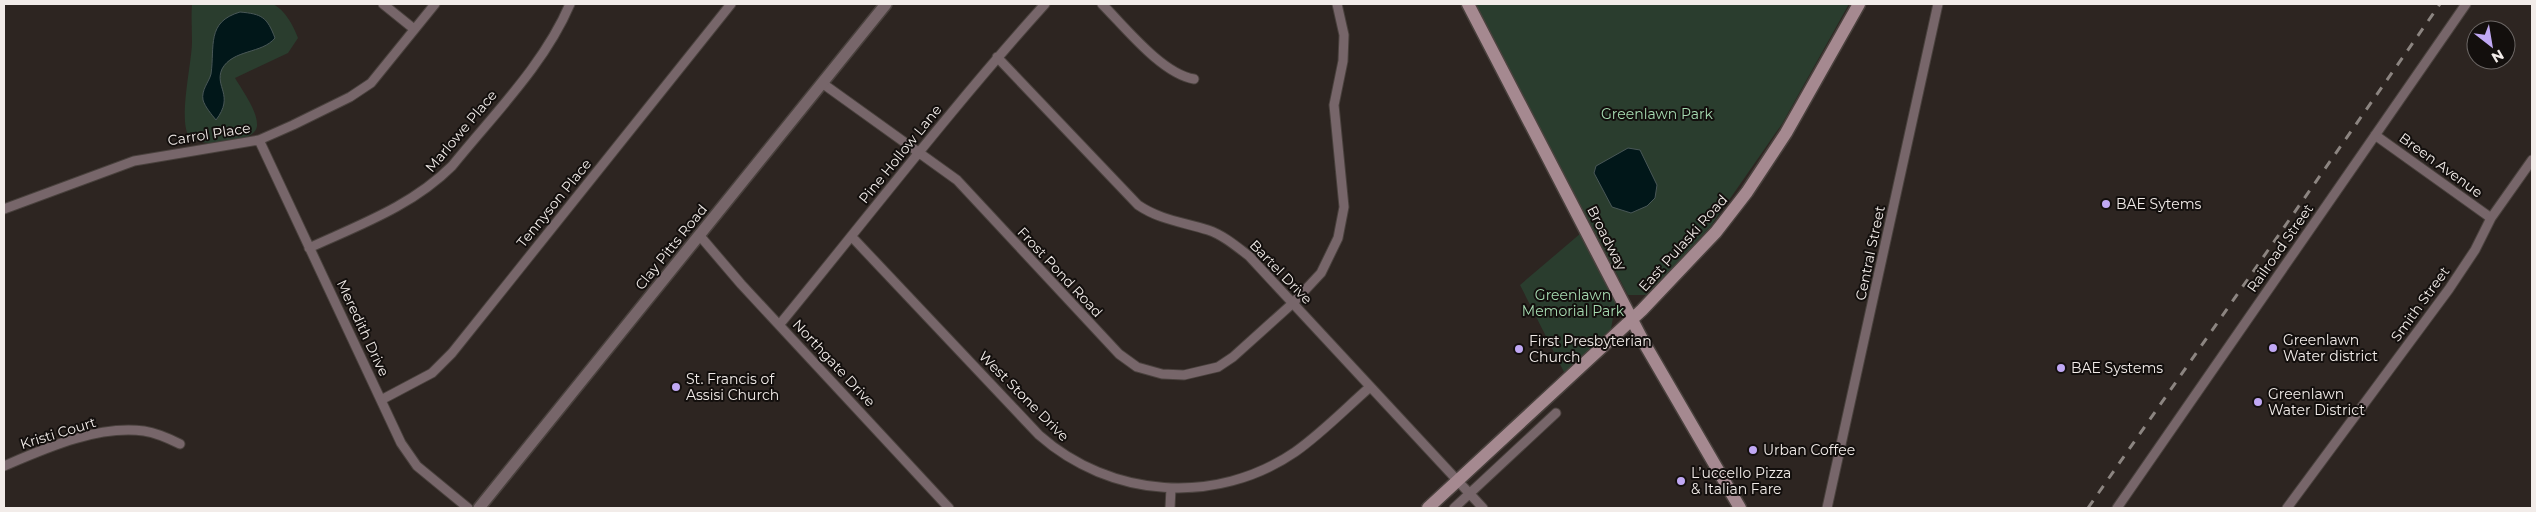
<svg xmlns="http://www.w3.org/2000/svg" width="2536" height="512" font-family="Montserrat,sans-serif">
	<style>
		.green { fill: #2a3d2e }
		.water { fill: #011719; stroke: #495757 }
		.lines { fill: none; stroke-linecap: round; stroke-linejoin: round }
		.minor-casing { stroke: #49413d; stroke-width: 11 }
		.tertiary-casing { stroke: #49413d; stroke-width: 14 }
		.secondary-casing { stroke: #49413d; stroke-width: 15 }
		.minor { stroke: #77666a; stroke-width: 9 }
		.tertiary { stroke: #77666a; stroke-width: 11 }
		.secondary { stroke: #a58990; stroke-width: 12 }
		.rail { stroke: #8c8581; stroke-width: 3; stroke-dasharray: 9 9; stroke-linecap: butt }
		.poi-dot { fill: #c0a8f4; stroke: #130f0d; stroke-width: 2 }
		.labels { text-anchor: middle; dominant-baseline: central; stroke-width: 4; stroke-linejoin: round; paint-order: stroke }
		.park-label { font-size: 14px; fill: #a7dcb2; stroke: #130f0d }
		.street-label { font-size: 14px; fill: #f2ece9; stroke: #130f0d }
		.poi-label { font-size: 14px; fill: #f2ece9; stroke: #130f0d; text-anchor: start }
	</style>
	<rect width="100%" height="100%" fill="#2d2521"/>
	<!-- green -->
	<path class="green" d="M192,4h81c12,6 20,21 25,34l-10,15 -53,25c7,12 23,33 22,48 -2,18 -58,23 -68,10 -11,-15 3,-74 3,-94 0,-13 -1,-25 0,-38z
		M1474,4h375l-67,120 -71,102 -63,69h-20z
		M1581,233l35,67 -6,35 -44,41 -46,-91z"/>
	<!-- water -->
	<path class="water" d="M240,12c22,2 27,5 35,26 -13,16 -42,11 -53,31 -8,18 13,26 -6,51 -4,-5 -11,-13 -13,-20 -2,-10 6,-18 8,-26 4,-28 -5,-52 29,-62z
		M1628,148l12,2 17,35 -2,13 -8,8 -16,7 -19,-6 -18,-34 2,-7z"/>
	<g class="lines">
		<!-- minor casing -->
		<g class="minor-casing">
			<path id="minor" d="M383,4l31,25
				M1102,4c23,23 60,70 92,75
				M997,57l141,148c22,15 45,17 70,25 15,5 28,16 41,26l234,252
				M822,83l135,97 162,174 18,13 25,7 22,1 34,-8 15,-10 60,-54 28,-30 17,-35 6,-31 -10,-102 9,-44 1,-26 -7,-31
				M2375,135l116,83
				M259,140l142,303 16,23 51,42
				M4,209l130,-48 125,-21 34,-15 57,-28 21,-14 64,-79
				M700,236l41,48 208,224
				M852,237l187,198c71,63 177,71 256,17 27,-19 51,-44 75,-65
				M309,248c50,-23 103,-42 143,-82 41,-51 92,-101 118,-162
				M780,324c88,-107 172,-217 265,-320
				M381,400l51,-27 20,-20 279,-349
				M4,466c42,-18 93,-41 140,-35 13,2 24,7 36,13
				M1170,508l1,-20
				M1454,508l102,-95
				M1827,508l111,-504
				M2117,508l349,-504
				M2287,508l162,-219 26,-39 16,-32 41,-58"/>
		</g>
		<!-- tertiary casing -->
		<g class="tertiary-casing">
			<path id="tertiary" d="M479,508l407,-504"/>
		</g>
		<!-- secondary casing -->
		<g class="secondary-casing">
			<path id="secondary" d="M1468,4l175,337 97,167
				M1428,508l214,-198 74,-78 31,-40 39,-59 73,-129"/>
		</g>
		<!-- minor -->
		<use href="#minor" class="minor"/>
		<!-- tertiary -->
		<use href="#tertiary" class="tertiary"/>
		<!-- secondary -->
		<use href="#secondary" class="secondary"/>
		<!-- rail -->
		<path class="rail" d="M2088,508l352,-504"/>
	</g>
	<!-- markers -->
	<g class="poi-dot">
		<circle cx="2106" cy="204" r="5"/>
		<circle cx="2273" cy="348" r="5"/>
		<circle cx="1519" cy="349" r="5"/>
		<circle cx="2061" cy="368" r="5"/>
		<circle cx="676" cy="387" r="5"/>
		<circle cx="2258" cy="402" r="5"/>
		<circle cx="1753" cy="450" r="5"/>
		<circle cx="1681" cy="481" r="5"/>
	</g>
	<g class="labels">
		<!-- park labels -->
		<g class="park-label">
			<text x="1657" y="114">Greenlawn Park</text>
			<text x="1573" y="295">Greenlawn<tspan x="1573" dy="16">Memorial Park</tspan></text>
		</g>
		<!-- street labels -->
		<g class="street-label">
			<text transform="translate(461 131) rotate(-50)">Marlowe Place</text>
			<text transform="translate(209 134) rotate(-9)">Carrol Place</text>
			<text transform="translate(900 154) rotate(-51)">Pine Hollow Lane</text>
			<text transform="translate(2441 165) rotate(36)">Breen Avenue</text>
			<text transform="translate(554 203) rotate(-51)">Tennyson Place</text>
			<text transform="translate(1607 238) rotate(63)">Broadway</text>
			<text transform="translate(1683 243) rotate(-48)">East Pulaski Road</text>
			<text transform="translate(671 247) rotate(-51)">Clay Pitts Road</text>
			<text transform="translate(2280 248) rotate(-55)">Railroad Street</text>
			<text transform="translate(1870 253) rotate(-78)">Central Street</text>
			<text transform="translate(1060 272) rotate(47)">Frost Pond Road</text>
			<text transform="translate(1281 272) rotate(46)">Bartel Drive</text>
			<text transform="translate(2420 304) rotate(-54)">Smith Street</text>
			<text transform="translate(363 328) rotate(65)">Meredith Drive</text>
			<text transform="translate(834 363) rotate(47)">Northgate Drive</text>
			<text transform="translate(1024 396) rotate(45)">West Stone Drive</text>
			<text transform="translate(58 433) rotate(-17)">Kristi Court</text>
		</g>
		<!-- poi labels -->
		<g class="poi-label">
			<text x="2116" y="204">BAE Sytems</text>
			<text x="2283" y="340">Greenlawn<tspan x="2283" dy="16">Water district</tspan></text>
			<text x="1529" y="341">First Presbyterian<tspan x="1529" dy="16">Church</tspan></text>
			<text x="2071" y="368">BAE Systems</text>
			<text x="686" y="379">St. Francis of<tspan x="686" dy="16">Assisi Church</tspan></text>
			<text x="2268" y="394">Greenlawn<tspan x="2268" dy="16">Water District</tspan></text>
			<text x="1763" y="450">Urban Coffee</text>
			<text x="1691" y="473">L’uccello Pizza<tspan x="1691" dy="16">&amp; Italian Fare</tspan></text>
		</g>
	</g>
	<!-- border -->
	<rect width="2536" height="512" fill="none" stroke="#f2ece9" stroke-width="10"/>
	<!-- north arrow -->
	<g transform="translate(2491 45) rotate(149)"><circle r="24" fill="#130f0d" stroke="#6c6765"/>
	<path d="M0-4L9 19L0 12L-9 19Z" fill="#c0a8f4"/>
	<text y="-8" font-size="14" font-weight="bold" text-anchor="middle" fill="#f2ece9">N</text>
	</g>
</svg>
